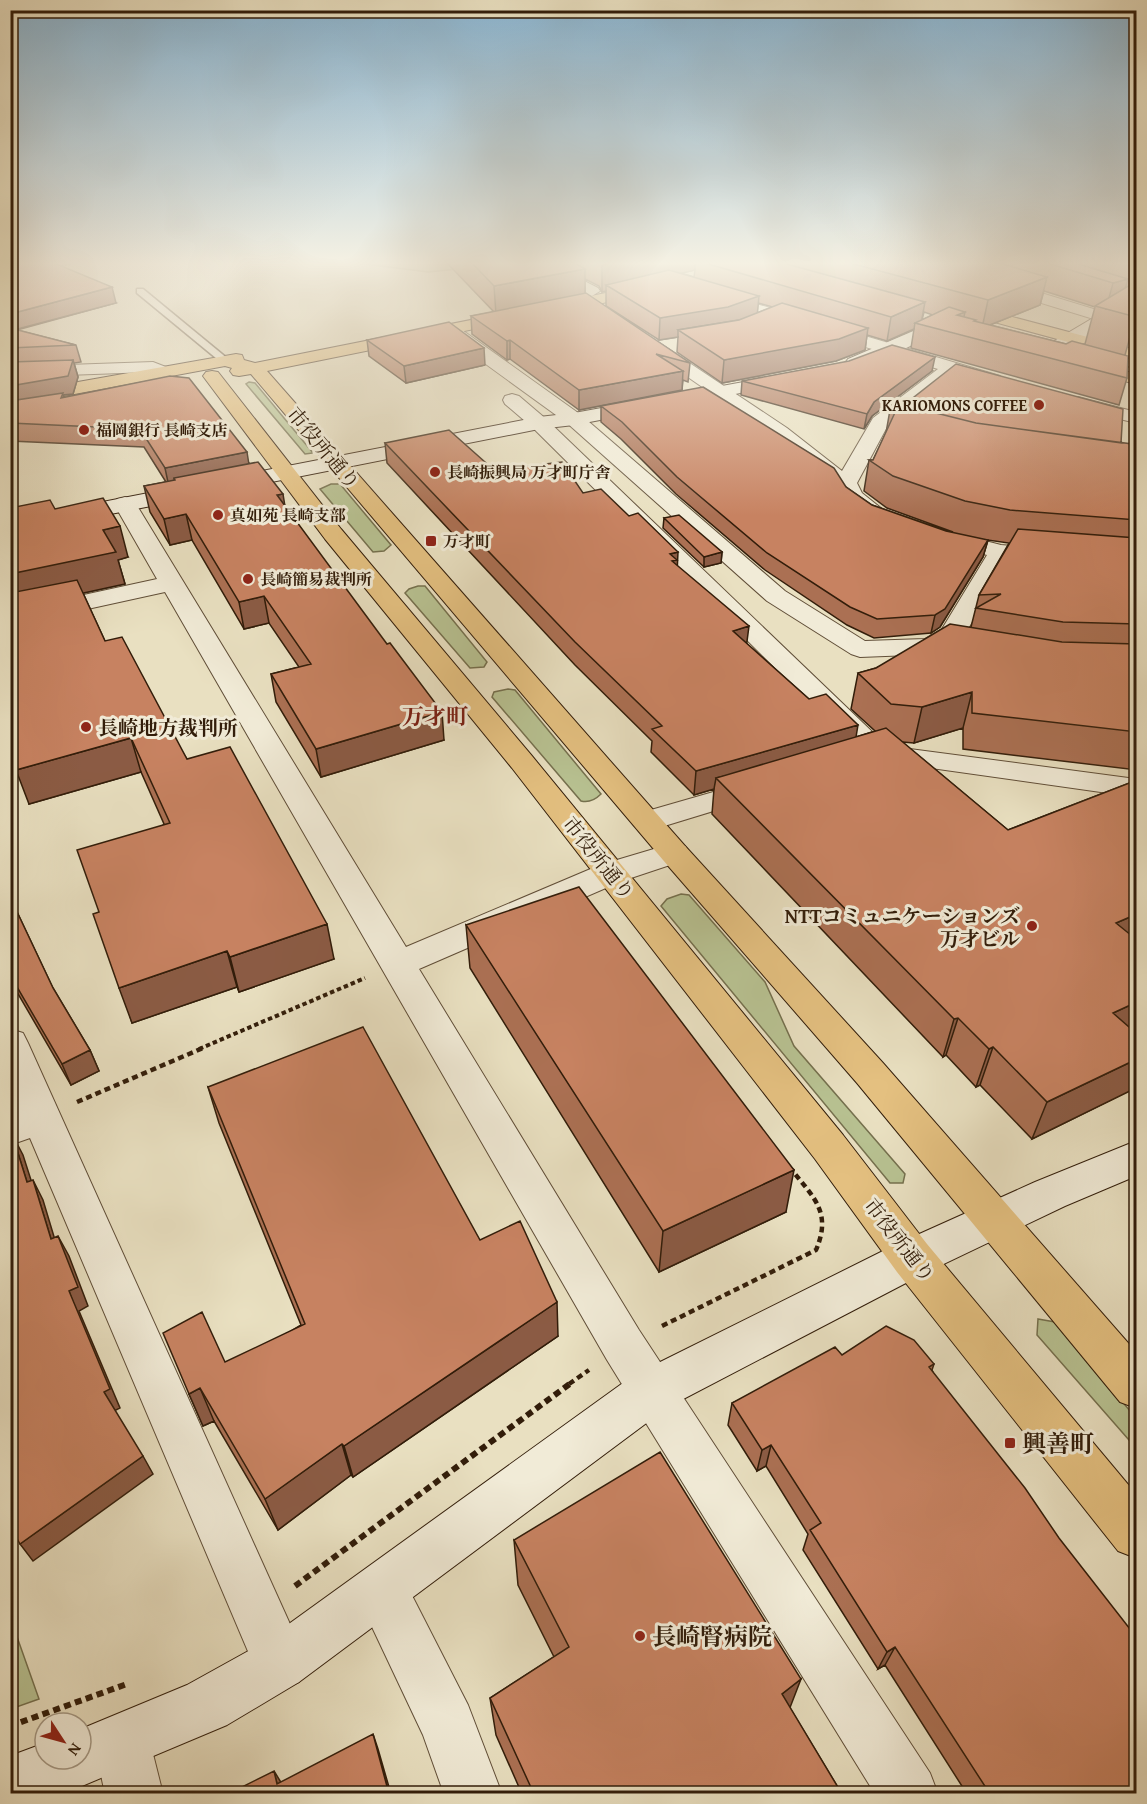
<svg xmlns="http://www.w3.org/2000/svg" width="1147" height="1804" font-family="'Gentium Book Plus','Noto Serif JP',serif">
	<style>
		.green { fill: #b8c292; stroke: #75704e; stroke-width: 1.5 }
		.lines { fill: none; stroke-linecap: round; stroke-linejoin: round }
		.lane-casing { stroke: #604e38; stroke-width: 3 }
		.street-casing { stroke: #604e38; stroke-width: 2 }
		.secondary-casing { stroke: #321d0a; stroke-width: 2 }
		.highway-casing { stroke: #321d0a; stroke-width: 2 }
		.path-far3 { stroke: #321d0a; stroke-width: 2; stroke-dasharray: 2 1.5; stroke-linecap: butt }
		.path-far2 { stroke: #321d0a; stroke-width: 4; stroke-dasharray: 4.5 3; stroke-linecap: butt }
		.path-far1 { stroke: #321d0a; stroke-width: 4.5; stroke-dasharray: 6 4; stroke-linecap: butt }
		.path { stroke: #321d0a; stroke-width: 6; stroke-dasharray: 7 4.5; stroke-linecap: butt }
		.lane { fill: #f1ebd7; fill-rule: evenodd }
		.street { fill: #f1ebd7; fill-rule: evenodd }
		.secondary { fill: #f1ebd7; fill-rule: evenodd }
		.highway { fill: #e4c080; fill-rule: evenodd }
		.tram { stroke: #321d0a; stroke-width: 1.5 }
		.wall { fill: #ab7053; stroke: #321d0a; stroke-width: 1.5; fill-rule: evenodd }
		.shaded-wall { fill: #8b5b44; stroke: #321d0a; stroke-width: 1.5 }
		.building { fill: #c78261; stroke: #321d0a; stroke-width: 1.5 }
		.poi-dot { fill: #8f2418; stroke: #f1ebd7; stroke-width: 2 }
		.labels { text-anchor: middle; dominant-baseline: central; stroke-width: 6; stroke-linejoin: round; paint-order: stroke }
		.far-poi-label { font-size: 16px; font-weight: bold; fill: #321d0a; stroke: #f1ebd7; text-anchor: start }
		.street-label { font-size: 20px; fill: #321d0a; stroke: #f1ebd7 }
		.poi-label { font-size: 20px; font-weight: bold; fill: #321d0a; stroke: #f1ebd7; text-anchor: start }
		.quarter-label { font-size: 22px; font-weight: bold; fill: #7a1f14; stroke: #f1ebd7 }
		.near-poi-label { font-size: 24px; font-weight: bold; fill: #321d0a; stroke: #f1ebd7; text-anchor: start }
	</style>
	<rect width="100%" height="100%" fill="#e9e0c1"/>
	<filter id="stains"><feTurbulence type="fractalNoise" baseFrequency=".00333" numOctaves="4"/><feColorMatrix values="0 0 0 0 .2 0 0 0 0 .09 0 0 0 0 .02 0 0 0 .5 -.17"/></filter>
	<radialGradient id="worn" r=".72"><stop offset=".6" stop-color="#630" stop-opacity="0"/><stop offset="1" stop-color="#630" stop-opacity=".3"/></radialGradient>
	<!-- green -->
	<path class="green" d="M357,263h134l-23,5 -40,4z
		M249,382l6,1 58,70 -8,1 -59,-70z
		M331,484h9l51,61 -7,6 -11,1 -53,-63z
		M418,586h7l62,76 -3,5 -14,1 -65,-75 4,-4z
		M508,689l7,1 86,104c-6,6 -12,9 -20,7l-89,-104 2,-5z
		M681,894l8,1 76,87 29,64 111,128 -2,9h-13l-229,-277 6,-7z
		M1038,1319l17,3 81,96v30l-99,-113z
		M10,1617l29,82 -28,10 -1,-1z"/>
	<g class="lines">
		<!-- lane casing -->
		<g class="lane-casing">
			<path id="lane" d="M137,289h6l85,70v4h-6l-85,-70z"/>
		</g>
		<!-- street casing -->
		<g class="street-casing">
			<path id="street" d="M919,263h24l193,59v10l-215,-66z
				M716,292l284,84 3,4 -3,4 -6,1 -40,-11 -66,51 -31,58 5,10 30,24 -3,5c-23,5 -45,-21 -54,-39l3,-5 -12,-1 -53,-41 -130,-90 3,-4h12l129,86 55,43 31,-53 65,-49 -228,-69 -2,-3 2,-3z
				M449,324l6,1 126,90 204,176 80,50 60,-2 17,-10 45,-74 -53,-13 -3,-5 3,-5 8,-2 59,15 135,11v14l-128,-10 -43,74 -9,8 9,3 4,5 -4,5 -9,3 -21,-4 -13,5 -11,-4 -51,2 -9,-3 -84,-53 -200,-178 -124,-90 -2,-4 2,-4z
				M153,362l18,7 3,4 -3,4 -6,1 -15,-6 -140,5v-10z
				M512,394l7,2 27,23 341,327 249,33v18l-269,-38 -335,-332 -27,-23 -2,-4 2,-4z
				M1078,397l58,15v11l-65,-16 -2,-4 2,-4z
				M125,497l8,2 3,5 270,443 194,-82 74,-22 11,3 5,7 -5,7 -63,21 -203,88 220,361 291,443 8,21h-63l-268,-434 -442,-768 -155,34v-15l147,-32 -43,-75 3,-5z
				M755,780l11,3 4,6 -4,6 -118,36 -11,-3 -4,-7 4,-7z
				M10,1029l13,4 5,10 271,601 8,19 -8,19 -19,8 -19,-8 -231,-544 -20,7v-32l8,-3 -8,-19z
				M381,1565l19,7 68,133 34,89h-58l-21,-59 -68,-144 7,-19z
				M122,1714l20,8 8,20 13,52h-58l-11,-52 8,-20z"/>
		</g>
		<!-- secondary casing -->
		<g class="secondary-casing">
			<path id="secondary" d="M10,263h11l-11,5z
				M530,263h19l49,25 2,3 -8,5 -6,-2z
				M1136,304v10l-26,9 -59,35h-12l-3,-4 3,-4 59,-35z
				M939,320l6,1 2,4 -2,4 -51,25 -40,14 -6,-1 -3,-4 3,-4z
				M787,374l6,1 3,4 -3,4 -219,42 -35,4 -529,105v-14l529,-103 35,-4z
				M1136,1141v35l-71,30 -138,66 -259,135 -369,275 -72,43 -164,69h-53v-38l35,-13v16h36v-30l106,-44 74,-41 373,-269 263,-131 138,-62z"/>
		</g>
		<!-- highway casing -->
		<g class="highway-casing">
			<path id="highway" d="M651,284l8,5 -2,3 -390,79 418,475 198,217 253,289v56l-16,-6 -263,-319 -194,-223 -412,-486 -12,2 -6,-1 -3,-4 2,-3 -7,-2 -215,40v-12l226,-40 6,1 2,5 11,3z
				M960,303l173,46 3,4 -3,4 -6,1 -173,-47 -2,-3 2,-3z
				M1083,360l53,14v10l-59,-15 -3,-4 3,-4z
				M212,371l6,1 123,157 191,227 311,379 84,109 209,250v64l-18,-7 -221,-279 -82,-113 -303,-391 -187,-229 -122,-163 3,-4z"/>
		</g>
		<!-- path-far3 -->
		<path class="path-far3" d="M58,267l16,-4"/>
		<!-- path-far2 -->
		<path class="path-far2" d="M199,1049l166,-71"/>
		<!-- path-far1 -->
		<path class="path-far1" d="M77,1102l126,-54
			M662,1326l154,-76c16,-38 -2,-52 -25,-81
			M569,1384l20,-14"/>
		<!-- path -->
		<path class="path" d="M295,1586l276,-203
			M10,1726l117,-42"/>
		<!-- lane -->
		<use href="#lane" class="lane"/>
		<!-- street -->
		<use href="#street" class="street"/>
		<!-- secondary -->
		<use href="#secondary" class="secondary"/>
		<!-- highway -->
		<use href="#highway" class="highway"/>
		<!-- tram -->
		<path class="tram" d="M1110,362l26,7"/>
	</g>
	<!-- wall -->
	<path class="wall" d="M447,263h690v34h-2l2,25 -2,-4 -10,37 2,23 -8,27 -208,-57 3,-19 -27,12 -20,-6 -2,15 -29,11 -114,22 -45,-31 1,-15 -19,3 -53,-34v-15l-4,1 -3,-6 -14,-7v14l105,70 -2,19 -5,-2 -1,10 -103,20 -69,-51 -3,1 -35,-26 -1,-18 23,-4zM695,270l-1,7 -13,-4zM1044,291l51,16 -10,37h-19l-76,-19 50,-20zM758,303l15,4 -16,6zM924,312l9,3 -11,5z
		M10,265l106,38 -99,27 59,15 5,17 -7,1 4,14 -5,17 -10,1 1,2 185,66 36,42 159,235 -123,37 -45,-75 -5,-28 28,-7 -30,-44 -25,6 -52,-89 -22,5 -20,-33 -6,-26 22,-4 -22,-35 -134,-6z
		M367,340l118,25 -79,18 -37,-27z
		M932,371l-60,45 -8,13 -123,-34 1,-14z
		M891,404l13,1 217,38 16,38v289l-174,-21v-21l-49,15 -12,-1 106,88 129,-50v251l-3,1 3,2v53l-105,52 -52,-54 -4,2 -30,-32 -3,2 -231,-243 2,-25 -20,6 -43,-43 1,-11 -77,-76 -188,-202 -2,-20 198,50 94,73 70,78 62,55 47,38 19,-6 -24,-22 7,-36 18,-5 95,-41 8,-32 30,-52 -21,-3 -5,17 -43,70 -9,6 -57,5 -27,-13 -82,-55 -89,-76 -55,-55 -20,-17v-16l245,81 26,18 74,26 7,1 -66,-24 -23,-17 5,-31h4l13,-27z
		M55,509l73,48 -10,3 7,24 -42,9 22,48 82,118 147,200 -95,33 -2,-5 -105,36 -33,-111 65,-88 -23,-52 -112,32z
		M664,518l58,34 -1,11 -17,4 -41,-39z
		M10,897l43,91 37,62 9,21 -28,14 -61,-105z
		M466,925l320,287 -127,60 -189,-304z
		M208,1087l272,153 78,96 -205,141 -2,-2 -73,55 -64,-109 -11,5 -14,-32 112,-69 -82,-202z
		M842,1355l92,9 -2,6 205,424h-170l-82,-129 -7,4 -75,-119 5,-16 -42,-68 -9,5 -29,-46 4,-22z
		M514,1540l276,168 52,86h-320l-26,-59 -6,-37 64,-41 -36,-72z"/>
	<!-- shaded-wall -->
	<path class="shaded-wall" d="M609,263h86v7l-81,19 -8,-4v6l-4,1v-27z
		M585,269v27l-89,18 -2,-28z
		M1047,277l-7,28 -58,23 6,-28z
		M1128,279l-8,27 -14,3 7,-26z
		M112,287l4,16 -106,28v-17z
		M759,296l-2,21 -79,13v7l-19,3 1,-22z
		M925,302l-4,22 -6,-1 -1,6 -27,12 4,-24z
		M965,312l-5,23 -3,-20z
		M868,328l-3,22 -29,11 -114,22 2,-23z
		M510,340v19l-3,1v-19z
		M484,348l1,17 -79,18 -2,-17z
		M935,357l-3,14 -60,45 -8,13 3,-15 7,-12z
		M73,360l5,17 -5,17 -10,1 4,16 -57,-6v-19z
		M683,371l-1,19 -103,20v-20z
		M247,452l3,19 -75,9 -1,-2 1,8 -6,1 -4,-19z
		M283,494l4,25 -10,-24z
		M186,514l6,26 -22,5 -6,-26z
		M120,526l8,31 -10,3 7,24 -115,25v-35l93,-44z
		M988,540l-5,17 -43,70 -9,6 4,-18z
		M678,552l-1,22 -7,-20z
		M722,552l-1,11 -17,4v-10z
		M264,596l5,27 -25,6 -5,-27z
		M749,626l-3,23 -13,-18z
		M972,692l-9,36 -49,15 8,-36z
		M442,712l2,28 -123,37 -5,-28z
		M858,725l-4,24 -138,29 -2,11 -20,6 2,-24z
		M131,738l10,34 -112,32 -13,-34z
		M1137,914v30l-21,-21z
		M327,924l7,35 -95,33 -9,-35z
		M227,951l10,36 -105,36 -13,-35z
		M1137,1002v29l-41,19 17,-37z
		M958,1018l-12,37 -3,2 11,-38z
		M993,1047l-13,38 -4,2 13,-38z
		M90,1050l9,21 -28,14 -9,-21z
		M1137,1059l-1,29 -104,51 15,-37z
		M12,1134l11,21 15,47 -11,-20z
		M794,1170l-8,42 -127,60 4,-41z
		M33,1180l10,20 18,60 -10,-21z
		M58,1236l11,20 19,50 -9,5 41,97 -6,3 -10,-19 -35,-101z
		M557,1302l1,34 -205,141 -9,-31z
		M200,1388l14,33 -11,5 -14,-32z
		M342,1444l9,31 -73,55 -13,-31z
		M771,1445l-5,21 -9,5 5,-21z
		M143,1456l10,18 -120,87 -13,-17z
		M895,1647l-10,18 -7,4 9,-17z
		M801,1679l-15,39 -4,-24z
		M373,1734l5,15 13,45h-2z
		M274,1771l8,13h-5z"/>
	<!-- building -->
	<path class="building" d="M19,263h35l58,24 -102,27v-12l3,-1 5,-7 -8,-4v-25z
		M472,263h103l10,6 -91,17z
		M705,263h78l142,39 -34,15z
		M850,263h149l48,14 -59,23z
		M1047,263h28l53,16 -15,4z
		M1132,263h5v4l-3,-1z
		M669,270l90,26 -31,11 -68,11 -54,-33z
		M1135,282l1,35 -41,-11z
		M586,293l104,70 -34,-9 27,17 -104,19 -69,-50 -3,1 -36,-25z
		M782,303l86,25 -29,11 -115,21 -46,-30 61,-10z
		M949,307l16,5 -8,3 19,5 -2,1 92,23 6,-3 56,15 -1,22 -212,-55z
		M449,322l35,26 -80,18 -37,-26z
		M10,328l66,17 -66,3z
		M892,345l43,12 -61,45 -7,12 -125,-33 107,-20z
		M73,360l-5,16 -58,10v-24z
		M956,364l167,45 -2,34 -145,-20 -72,-18z
		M170,376l19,2 58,74 -82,16 -25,-39 -130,-6v-22l53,-8 -2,5z
		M703,387l131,81 12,19 26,18 74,26 42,9 -43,69 -10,6 -58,4 -27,-12 -83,-54 -90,-76 -55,-55 -21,-16z
		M892,402l84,21 156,21 5,37v39l-127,-10 -45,-9 -72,-25 -24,-16h4l25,-54 -7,-2z
		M449,430l45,40 68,-8 21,31 18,-4 28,27 9,-3 40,39 -8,2 7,6 -5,1 77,65 -16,5 76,68 17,-5 32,31 -162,46 -44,-42 10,-3 -87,-84 -190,-199z
		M258,462l25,32 -6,1 110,149 3,-1 52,69 -126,37 -45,-75 40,-10 -47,-68 -25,6 -53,-88 -22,5 -20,-33 31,-6 -1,-2z
		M103,498l17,28 -17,4 13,22 -106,22v-66l40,-8 5,9z
		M679,515l43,37 -18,5 -40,-39z
		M1018,529l119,9v86l-74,-2 -87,-14 25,-14 -22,1z
		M77,580l28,61 17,-4 65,122 43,-12 97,177 -97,33 -3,-6 -108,37 -26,-74 6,-2 -22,-62 93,-27 -39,-85 -115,32 -6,-15v-162z
		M950,624l112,18 75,2v88l-165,-19v-21l-50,15 -31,-3 -33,-31 18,-5z
		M886,728l122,102 129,-50v134l-21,9 21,17v62l-24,11 24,21v25l-90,43 -54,-55 -4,2 -31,-31 -4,1 -238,-241z
		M579,887l215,283 -131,61 -197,-306z
		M10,897l43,91 37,62 -28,14 -52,-89z
		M363,1027l117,213 40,-19 37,81 -213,144 -2,-2 -77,55 -65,-111 -11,6 -26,-61 39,-21 23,50 80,-38 -97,-237z
		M12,1134l15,48 6,-2 18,59 7,-3 20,51 -9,4 41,98 -6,3 39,64 -123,88 -10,-18v-391z
		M886,1326l28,14 20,24 -5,3 96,121 34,50 78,100v156h-147l-95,-147 -8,5 -77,-122 11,-7 -50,-78 -9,5 -30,-47 103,-56 7,8z
		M660,1452l141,227 -19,15 60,100h-308l-44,-96 79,-51 -55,-107z
		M373,1734l16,60h-161l46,-23 3,13z"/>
	<!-- sky -->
	<linearGradient id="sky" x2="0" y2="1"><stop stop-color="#89b7d6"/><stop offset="0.51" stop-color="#f5f1e3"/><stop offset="1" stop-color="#f5f1e3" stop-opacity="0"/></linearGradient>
	<rect width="1147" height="516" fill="url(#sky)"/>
	<!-- markers -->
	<g class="poi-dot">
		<circle cx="1039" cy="405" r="6"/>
		<circle cx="84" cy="430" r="6"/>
		<circle cx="435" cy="472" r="6"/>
		<circle cx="218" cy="515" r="6"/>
		<rect x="425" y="535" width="12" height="12" rx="3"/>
		<circle cx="248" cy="579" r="6"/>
		<circle cx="86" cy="727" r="6"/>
		<circle cx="1032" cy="926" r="6"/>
		<rect x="1004" y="1437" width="12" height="12" rx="3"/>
		<circle cx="640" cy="1636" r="6"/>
	</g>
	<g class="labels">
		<!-- far-poi labels -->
		<g class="far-poi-label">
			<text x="1027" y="405" text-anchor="end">KARIOMONS COFFEE</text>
			<text x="96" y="430">福岡銀行 長崎支店</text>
			<text x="447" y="472">長崎振興局 万才町庁舎</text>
			<text x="230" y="515">真如苑 長崎支部</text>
			<text x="443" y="541">万才町</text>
			<text x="260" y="579">長崎簡易裁判所</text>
		</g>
		<!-- street labels -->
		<g class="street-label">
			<text transform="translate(324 448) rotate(50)">市役所通り</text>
			<text transform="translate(599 858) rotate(51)">市役所通り</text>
			<text transform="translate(900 1240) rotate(52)">市役所通り</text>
		</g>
		<!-- poi labels -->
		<g class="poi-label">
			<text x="98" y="727">長崎地方裁判所</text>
			<text x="1020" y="915" text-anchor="end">NTTコミュニケーションズ<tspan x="1020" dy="23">万才ビル</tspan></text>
		</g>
		<!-- quarter labels -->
		<g class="quarter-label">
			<text x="435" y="716">万才町</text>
		</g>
		<!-- near-poi labels -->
		<g class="near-poi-label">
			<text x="1022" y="1443">興善町</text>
			<text x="652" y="1636">長崎腎病院</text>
		</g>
	</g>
	<!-- margin -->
	<rect width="1147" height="1804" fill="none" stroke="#e9e0c1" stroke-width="36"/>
	<rect x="12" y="12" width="1123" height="1780" fill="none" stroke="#321d0a" stroke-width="3"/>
	<rect x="18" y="18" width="1111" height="1768" fill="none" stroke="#321d0a" stroke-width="1.5"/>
	<!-- north arrow -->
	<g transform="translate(63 1741) rotate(126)"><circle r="28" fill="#f1ebd7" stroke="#a59985" stroke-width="1.5"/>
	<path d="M0-4.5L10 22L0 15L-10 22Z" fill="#8f2418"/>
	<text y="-9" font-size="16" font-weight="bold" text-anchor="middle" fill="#321d0a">N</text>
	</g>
	<rect width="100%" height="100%" filter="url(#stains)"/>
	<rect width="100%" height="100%" fill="url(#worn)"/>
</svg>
